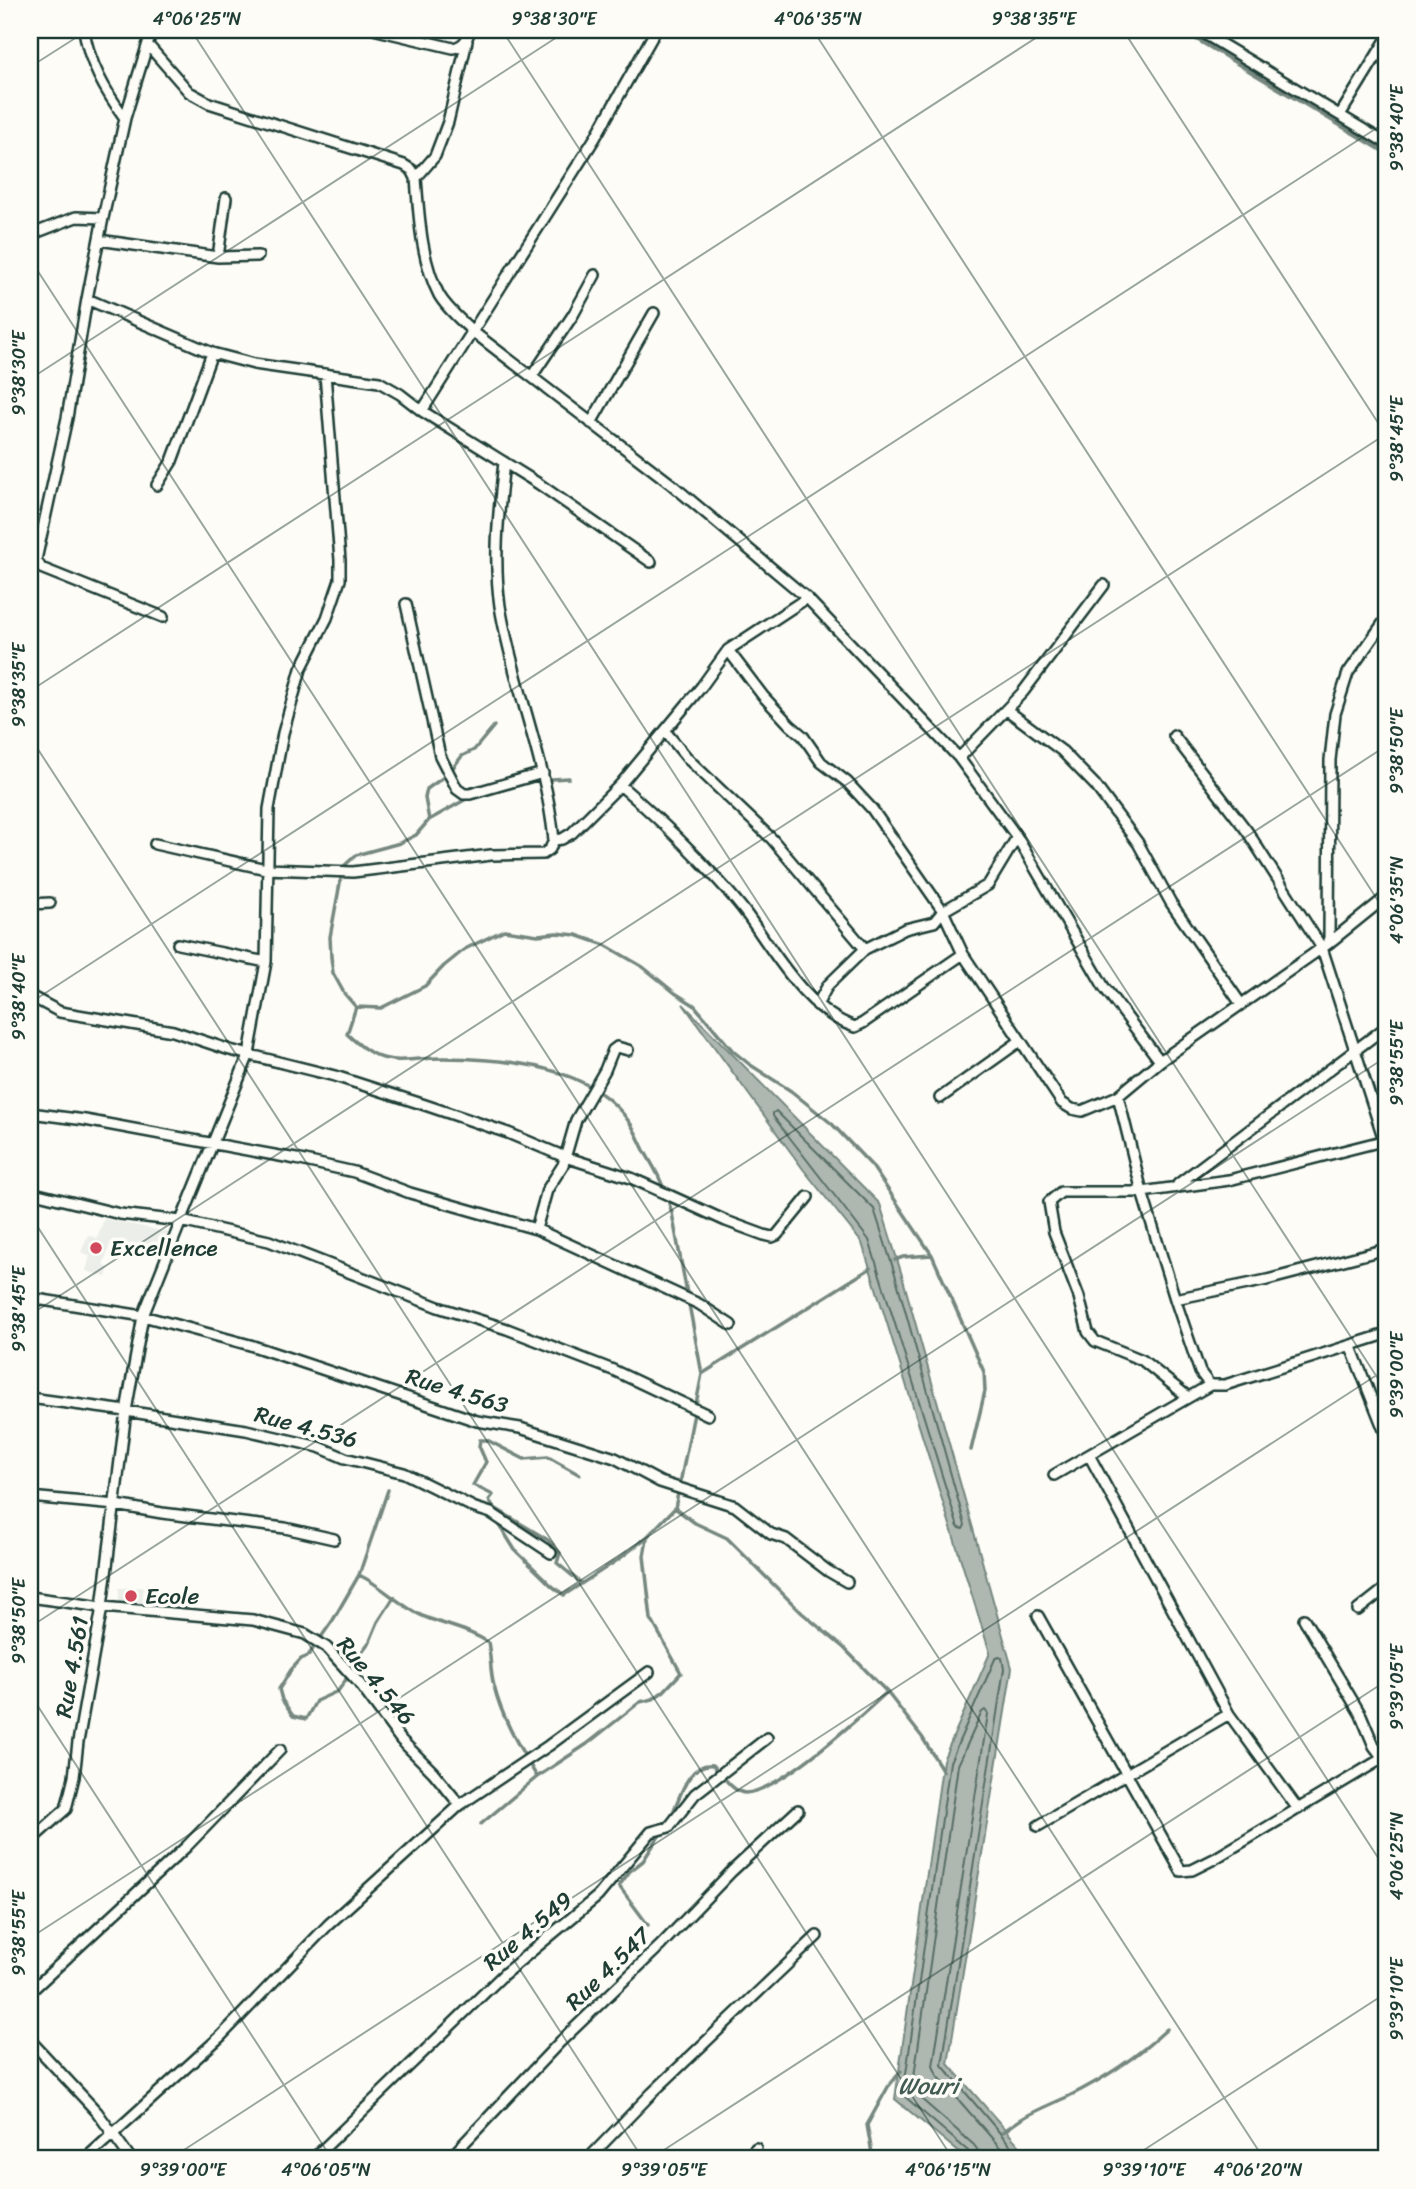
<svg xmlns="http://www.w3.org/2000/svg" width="1416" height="2189" font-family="Sriracha,sans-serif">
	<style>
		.built { fill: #eceee9 }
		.water { fill: #aeb8b1; stroke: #75877f; stroke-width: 2 }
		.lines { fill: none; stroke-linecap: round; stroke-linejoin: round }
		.shore { stroke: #586e66; stroke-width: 2 }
		.stream { stroke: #75877f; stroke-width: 3.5 }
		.minor-casing { stroke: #1f3d34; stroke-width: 14 }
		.minor { stroke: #fdfcf7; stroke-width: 9 }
		.ticks { fill: none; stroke: #1f3d34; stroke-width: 2; stroke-opacity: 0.45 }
		.poi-dot { fill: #d1495b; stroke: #fdfcf7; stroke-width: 2.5 }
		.labels { text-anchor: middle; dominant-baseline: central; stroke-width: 7; stroke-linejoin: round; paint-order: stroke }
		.poi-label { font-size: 23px; fill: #1f3d34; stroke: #fdfcf7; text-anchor: start }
		.street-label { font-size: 23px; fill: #1f3d34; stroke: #fdfcf7 }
		.water-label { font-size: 24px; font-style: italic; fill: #435c53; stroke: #fdfcf7 }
		.neatline { fill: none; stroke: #1f3d34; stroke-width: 2.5 }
		.ticks-label { font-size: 18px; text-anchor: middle; fill: #1f3d34 }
	</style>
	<rect width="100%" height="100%" fill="#fdfcf7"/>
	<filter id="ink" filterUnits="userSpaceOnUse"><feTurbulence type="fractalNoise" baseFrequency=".0143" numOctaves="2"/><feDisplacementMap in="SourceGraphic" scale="14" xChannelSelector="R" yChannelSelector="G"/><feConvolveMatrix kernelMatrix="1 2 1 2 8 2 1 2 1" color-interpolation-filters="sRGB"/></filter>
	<g filter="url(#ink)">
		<!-- built -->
		<path class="built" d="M104,1219l64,13 -5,17 -4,-1 -2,3 -46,-9 -8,23 6,3 -3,9 -20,-6 4,-15 -9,-4 7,-17 9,3z
			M143,1587l1,16 -25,1v-16z"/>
		<!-- water -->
		<path class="water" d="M683,1004l197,200 21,68 111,396 -64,396 83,95h-64l-72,-60 48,-339 47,-107 -128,-410 -59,-74z"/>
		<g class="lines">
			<!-- shore -->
			<path class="shore" d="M776,1111l98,98 21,65 70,251 -2,4 -5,-2 -89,-287 -96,-124v-3z
				M971,2159l-3,-8 -65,-56 47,-333 45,-103 4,-2 3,1 2,11 -62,396 80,94
				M980,2159l-1,-7 -5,-7 -62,-54 46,-326 24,-53 3,-2 3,4 -55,352 4,9 73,84"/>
			<!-- stream -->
			<path class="stream" d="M1181,30l205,123
				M534,780l35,-2
				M470,797l-41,23 -13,15 -16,8 -44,12 -13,12 -13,70 1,20 2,16 11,20 12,14 25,1 44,-22 19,-20 21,-17 39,-19 34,5 18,-2 20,2 29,10 38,22 32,26 19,12 39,46 16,13 42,27 41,33 40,42 60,89 52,117 1,19 -14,59
				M429,820l-4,-22 2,-9 21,-15 14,-18 12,-6 20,-24
				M356,1007l-9,27c39,37 49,24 97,24 64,1 147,7 186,65 6,9 10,19 15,29 7,12 15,24 19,38
				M895,1260l8,-3 29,-2
				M702,1374l169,-106
				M388,1490l-29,85 -26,45 -25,36 -7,3 -10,11 -12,19 3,11 11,16 13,3 10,-18 22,-10 7,-10 9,-19 16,-21 8,-19 16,-25
				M493,1507l55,33 12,13 -3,10 24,20
				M675,1508l20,15 32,15 75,75 42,35 43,44 35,45 21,34
				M491,1512l2,-5 -4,-7 4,-5 -20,-10 13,-23 -7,-16 1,-6h7l37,19 24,-2 32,18
				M497,1521l18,29 37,36 12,9 55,-36 28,-22 28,-29 27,-134 -30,-161 -5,-16
				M359,1575c24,11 43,33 66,42 22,9 43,12 63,25 3,15 2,30 6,44 8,33 26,62 43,91
				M669,1821c10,-18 17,-59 44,-56 9,9 19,27 32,28 33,0 116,-77 142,-101
				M481,1824l56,-47 50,-33 53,-42 13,-3 11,-8 17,-18 -30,-54 -7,-63 3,-17
				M648,1925l-29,-39 11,-15 13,-10 20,-31
				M1003,2132c23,-18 40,-24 66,-36 35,-17 69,-40 98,-67
				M873,2159l-6,-34 21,-38 13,-16"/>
			<!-- minor casing -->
			<g class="minor-casing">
				<path id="minor" d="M84,30c5,33 21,61 41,88
					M152,30l-27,88 -22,100 -16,81 -20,119 -31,142 5,8 122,49
					M377,30l76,18c11,-2 14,-8 17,-18
					M1198,30l188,113
					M148,45l41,47 20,11 195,62 8,5 4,8c3,39 5,82 23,117 8,14 22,25 33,36l198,152 137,115 152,160 58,79 87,150 56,74
					M1340,115l46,-75
					M416,178l19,-22 13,-34 19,-81
					M30,235l46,-18 27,1
					M99,240l119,17 40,-1
					M218,257l8,-59
					M87,299l125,54 42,11 125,18 21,12 22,17
					M532,376l41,-61 22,-40
					M591,423l63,-110
					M504,462c-5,48 -11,96 -4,144 13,79 46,153 54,234l8,-1 10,-6 48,-48 82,-99 26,-36 79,-52
					M157,485l15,-24 40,-108
					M651,562l-112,-78 -117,-73 173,-273 61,-108
					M406,604l34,152 17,33 7,5h6l73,-21
					M728,650l35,46 27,29 13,11 18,26 26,20 25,27 71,102 20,43 99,149 10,6 10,2 36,-15 42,-35 169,-118 57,-46
					M1007,710l55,41 33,34 43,58 33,60 70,101
					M665,731l23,28 84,80 93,110
					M1174,736l73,95 75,117 64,198
					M959,758l64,-66 81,-107
					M620,785c30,26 59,53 86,82 15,16 30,32 42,49 28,39 60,96 107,111l8,-4 100,-69
					M155,844l111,25 87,3 138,-17 52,-1 7,-5 4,-9
					M30,904l20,-1
					M1329,943l1,-183 5,-46 13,-41 38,-54
					M178,944l88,18
					M30,996l30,16 113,19 57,19 105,26 90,29 83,28 57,24 66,21 95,43 38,14 8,2 5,-2 31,-38
					M817,1005l11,-20 37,-36 40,-20 29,-7 9,-11 45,-26 29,-48
					M1118,1096l24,96 87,-12 157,-40
					M940,1098l80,-57
					M30,1113l55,7 211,39 58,13 56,21 126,36 163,75 32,21
					M1178,1184l208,-157
					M30,1192l90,22 61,7 68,-167 17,-92 3,-153 14,-76 18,-64 26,-51 13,-38v-20l-15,-186
					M536,1229l11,-39 16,-25 13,-45 29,-50 8,-20 4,-3 11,3
					M30,1298l113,18 107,29 227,76 43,7 95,30 45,24 75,24 36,28 15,5 42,32 19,11
					M1175,1299l92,-19 119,-31
					M1351,1347l35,88
					M1188,1397l-46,-37 -47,-19 -7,-9 -9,-35 -25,-65 -5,-30 12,-10h81l33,107 25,73 10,13
					M30,1398l96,13 120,19 73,17 26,11 59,15 71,35 16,5 60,40
					M1089,1455l140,259 69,95
					M1054,1475l156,-90h15l161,-51
					M30,1497l86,8 46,8 123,15 49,11
					M30,1597l72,10 -24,135 -4,35 -8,32 -36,32
					M1358,1610l28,-22
					M1038,1616l143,255 11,-1 22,-11 169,-101
					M1304,1619l57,96 13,31 9,12 3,-1
					M460,1805l-27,-33 -32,-32 -42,-57 -33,-36 -21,-13 -52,-14 -151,-13 24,-196 17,-95 38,-95 88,20 169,66 69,22 106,41 95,45
					M1038,1826l191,-112
					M30,1992l157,-146 93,-96
					M30,2040l67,72 34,47
					M85,2159l136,-123 107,-111 132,-120 88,-59 101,-74
					M313,2159l191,-185 94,-78 53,-64 18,-5 26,-33 72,-56
					M449,2159l111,-117 100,-96 72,-75 66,-61
					M588,2159l64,-66 165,-157
					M746,2159l10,-11"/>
			</g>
			<!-- minor -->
			<use href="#minor" class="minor"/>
		</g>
	</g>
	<!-- ticks -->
	<path class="ticks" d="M191,30l1195,1840M502,30l884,1361M813,30l573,883M1123,30l263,405M30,67l58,-37M30,259l1234,1900M30,379l538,-349M30,691l1018,-661M30,737l923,1422M30,1003l1356,-881M30,1215l613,944M30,1315l1356,-881M30,1627l1356,-881M30,1694l302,465M30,1938l1356,-881M170,2159l1216,-790M650,2159l736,-478M1130,2159l256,-166"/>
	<!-- markers -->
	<g class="poi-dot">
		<circle cx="96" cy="1248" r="7"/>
		<circle cx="131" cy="1596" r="7"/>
	</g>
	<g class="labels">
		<!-- poi labels -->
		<g class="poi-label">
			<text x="110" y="1248">Excellence</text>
			<text x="145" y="1596">Ecole</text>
		</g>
		<!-- street labels -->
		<g class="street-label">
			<text transform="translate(457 1391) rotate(17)">Rue 4.563</text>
			<text transform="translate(306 1427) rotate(15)">Rue 4.536</text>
			<text transform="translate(72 1667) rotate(-80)">Rue 4.561</text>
			<text transform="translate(376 1681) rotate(50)">Rue 4.546</text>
			<text transform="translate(528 1931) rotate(-40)">Rue 4.549</text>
			<text transform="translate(608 1969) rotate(-44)">Rue 4.547</text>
		</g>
		<!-- water labels -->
		<g class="water-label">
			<text x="928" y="2086">Wouri</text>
		</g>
	</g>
	<!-- margin -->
	<rect width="1416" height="2189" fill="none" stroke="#fdfcf7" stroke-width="77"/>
	<rect x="38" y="38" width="1340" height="2112" class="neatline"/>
	<g class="ticks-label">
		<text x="197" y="25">4°06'25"N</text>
		<text x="554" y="25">9°38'30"E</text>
		<text x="818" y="25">4°06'35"N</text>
		<text x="1034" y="25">9°38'35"E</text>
		<text transform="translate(1397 128) rotate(-90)" y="6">9°38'40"E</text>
		<text transform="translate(19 373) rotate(-90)" y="6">9°38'30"E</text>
		<text transform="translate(1397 439) rotate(-90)" y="6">9°38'45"E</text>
		<text transform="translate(19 685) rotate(-90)" y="6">9°38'35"E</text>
		<text transform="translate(1397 751) rotate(-90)" y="6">9°38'50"E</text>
		<text transform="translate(1397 900) rotate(-90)" y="6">4°06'35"N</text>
		<text transform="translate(19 997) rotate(-90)" y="6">9°38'40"E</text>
		<text transform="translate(1397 1063) rotate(-90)" y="6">9°38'55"E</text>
		<text transform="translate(19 1309) rotate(-90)" y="6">9°38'45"E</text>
		<text transform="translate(1397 1375) rotate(-90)" y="6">9°39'00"E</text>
		<text transform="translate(19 1621) rotate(-90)" y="6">9°38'50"E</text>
		<text transform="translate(1397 1687) rotate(-90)" y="6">9°39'05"E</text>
		<text transform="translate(1397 1856) rotate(-90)" y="6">4°06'25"N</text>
		<text transform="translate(19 1933) rotate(-90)" y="6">9°38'55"E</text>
		<text transform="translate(1397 1999) rotate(-90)" y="6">9°39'10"E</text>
		<text x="183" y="2176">9°39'00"E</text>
		<text x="326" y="2176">4°06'05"N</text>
		<text x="664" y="2176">9°39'05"E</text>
		<text x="948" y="2176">4°06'15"N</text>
		<text x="1144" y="2176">9°39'10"E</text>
		<text x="1258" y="2176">4°06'20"N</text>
	</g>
</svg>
